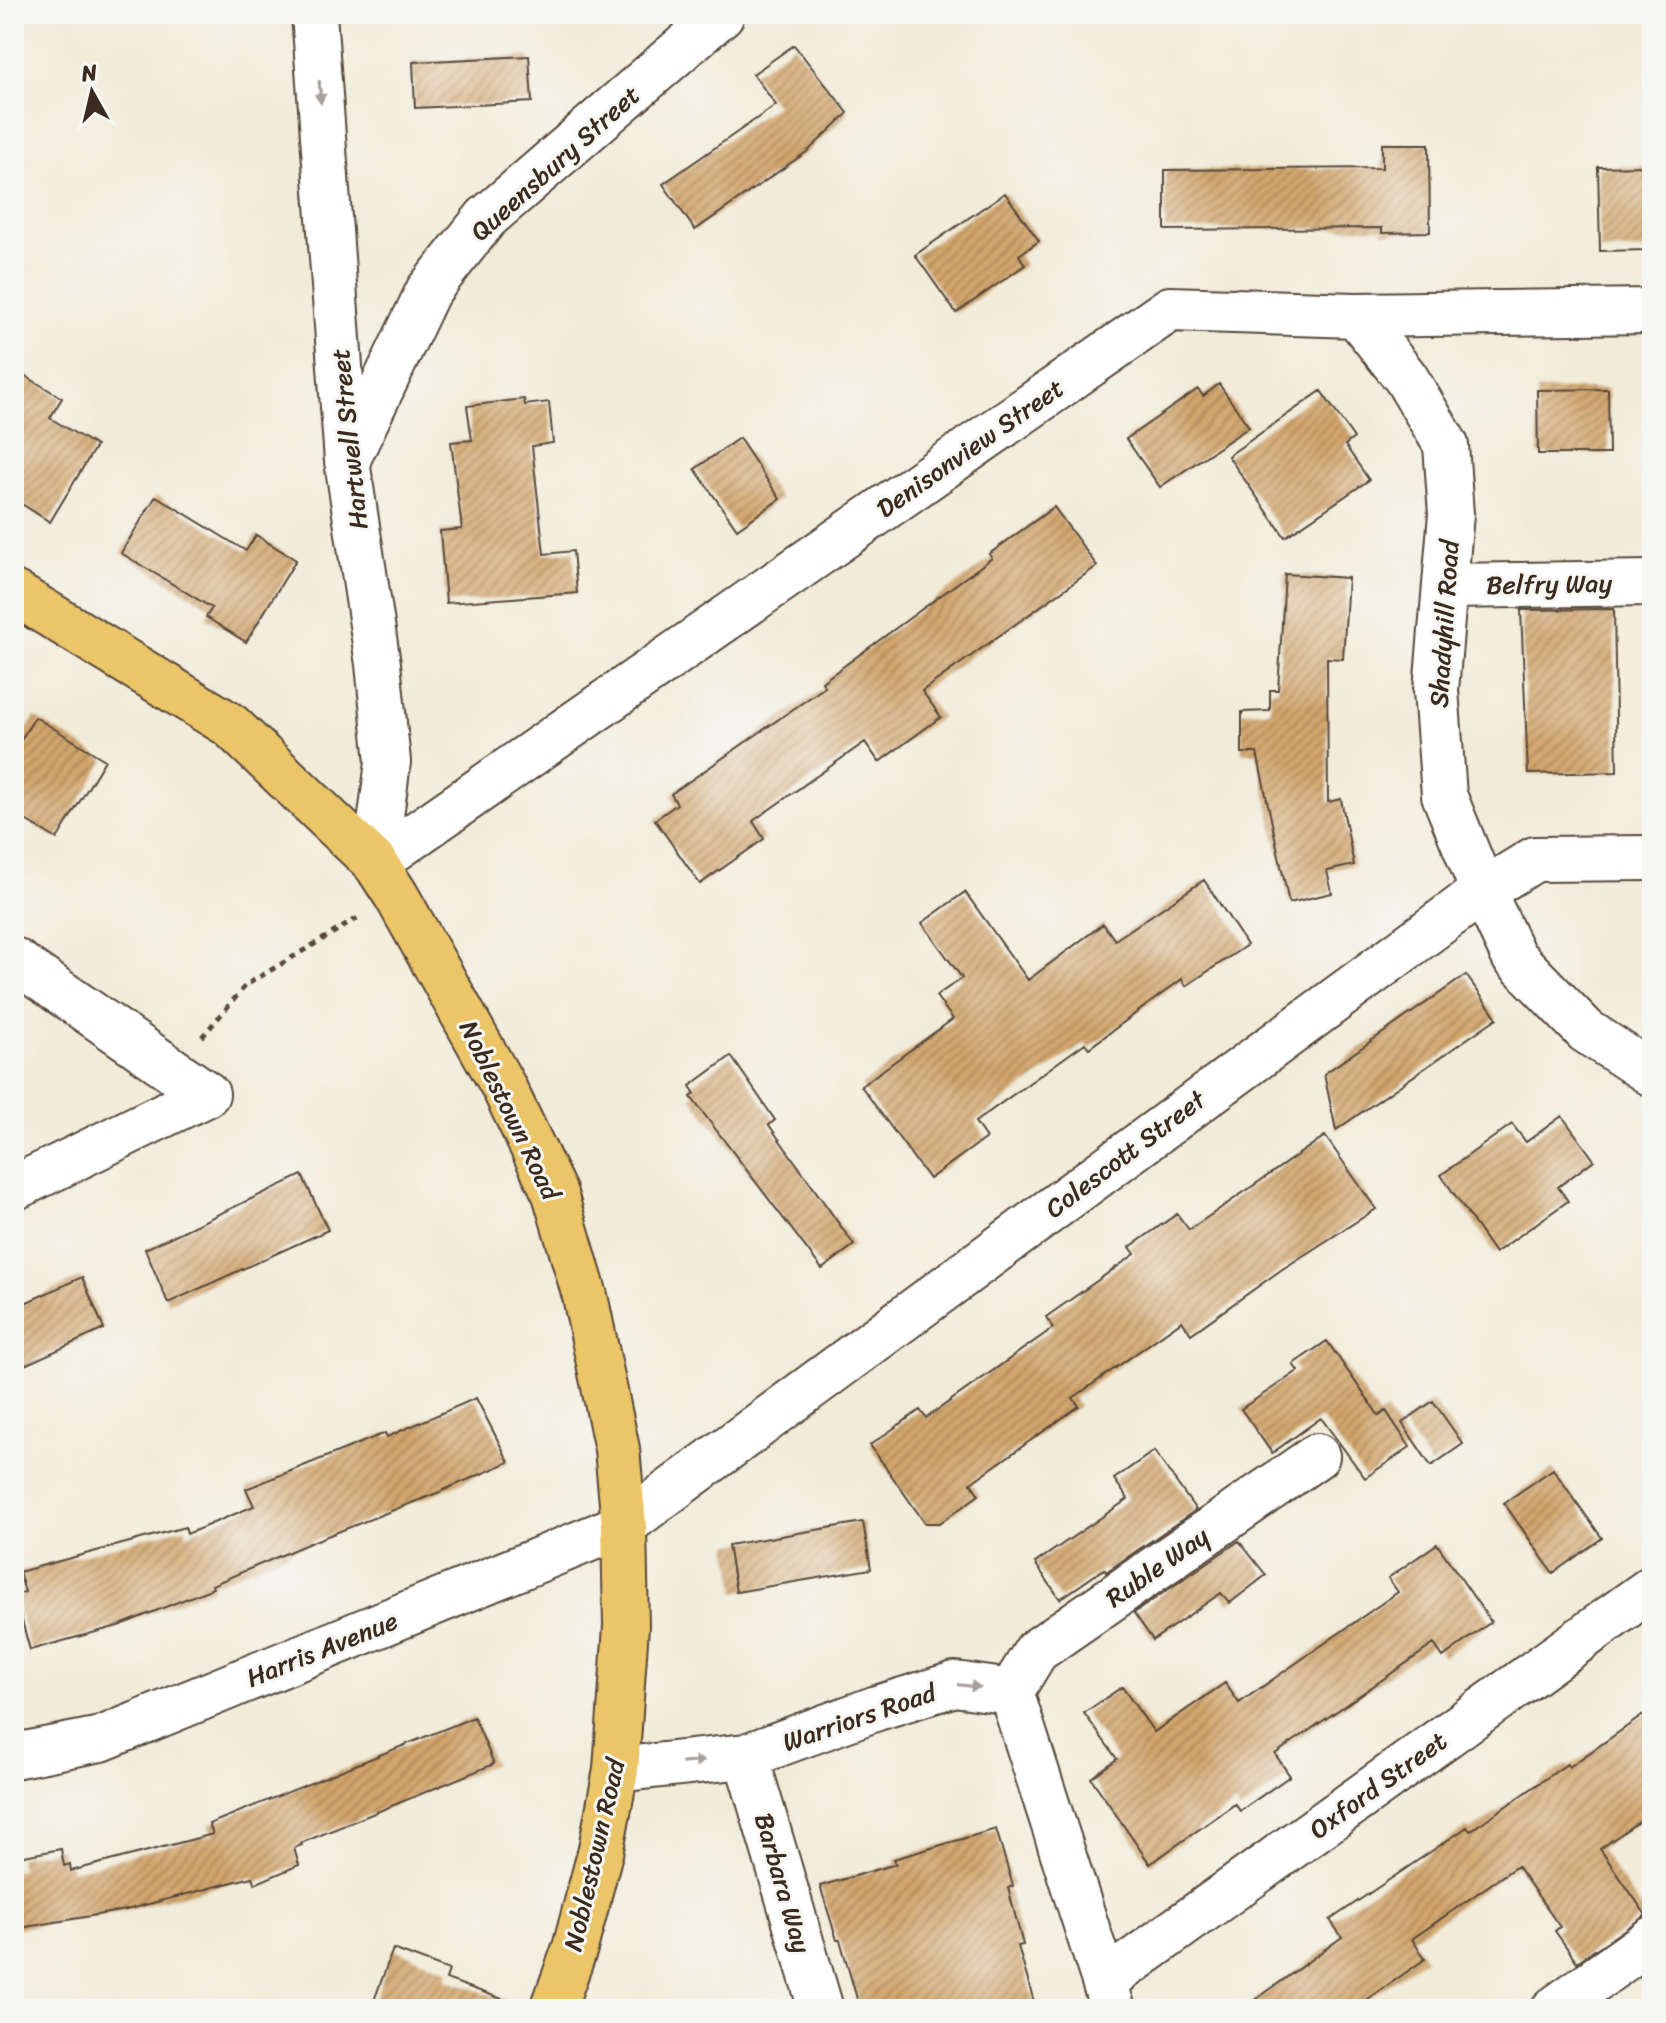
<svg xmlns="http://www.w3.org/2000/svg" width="1666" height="2023" font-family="Sriracha,sans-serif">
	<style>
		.building { fill: url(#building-hatch) }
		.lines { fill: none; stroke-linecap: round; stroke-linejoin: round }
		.minor-casing { stroke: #56473a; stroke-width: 48 }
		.major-casing { stroke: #56473a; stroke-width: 48 }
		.path { stroke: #56473a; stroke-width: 5; stroke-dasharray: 6 6; stroke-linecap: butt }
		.minor { stroke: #fff; stroke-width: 44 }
		.major { stroke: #ecc569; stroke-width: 44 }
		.oneway { fill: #a79f9a }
		.labels { text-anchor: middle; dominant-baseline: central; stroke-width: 6; stroke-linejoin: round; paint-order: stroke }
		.street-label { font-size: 26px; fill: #3b2a1e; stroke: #f6f6f2 }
	</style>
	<defs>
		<pattern id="building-hatch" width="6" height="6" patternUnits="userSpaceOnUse" patternTransform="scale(2)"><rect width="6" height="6" fill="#d2a66d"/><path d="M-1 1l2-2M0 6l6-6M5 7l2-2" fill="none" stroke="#ac8759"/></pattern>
	</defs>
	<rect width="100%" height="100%" fill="#f6f6f2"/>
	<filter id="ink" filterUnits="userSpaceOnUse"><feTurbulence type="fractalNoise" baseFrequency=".0125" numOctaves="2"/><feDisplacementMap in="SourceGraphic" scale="16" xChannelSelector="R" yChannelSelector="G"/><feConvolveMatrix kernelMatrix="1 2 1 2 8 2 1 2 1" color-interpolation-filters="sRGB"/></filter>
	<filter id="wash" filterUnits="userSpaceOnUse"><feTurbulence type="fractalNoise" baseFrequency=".006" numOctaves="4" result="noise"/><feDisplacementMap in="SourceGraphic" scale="32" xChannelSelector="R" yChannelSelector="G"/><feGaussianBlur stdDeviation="1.8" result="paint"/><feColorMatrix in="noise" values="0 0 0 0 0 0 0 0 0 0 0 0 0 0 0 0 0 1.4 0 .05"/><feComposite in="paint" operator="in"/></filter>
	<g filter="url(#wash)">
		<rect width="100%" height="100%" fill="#f1ebd8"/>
		<g id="blocks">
			<!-- building -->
			<path class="building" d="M794,45l54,68 -40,38 -113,79 -32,-46 113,-79 -23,-31z
				M529,56l3,46 -117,6 -2,-46z
				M1382,144h47l1,88 -48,1v-5l-217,2v-60l217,-2z
				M1647,166l2,84 -49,1 -2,-84z
				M1005,193l34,48 -20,14 6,10 -69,48 -41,-58z
				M14,369l48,29 -12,20 46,28 -46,76 -36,-23z
				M1219,384l30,43 -89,60 -34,-48 72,-50 5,7z
				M1608,389l1,65h-71l-1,-64z
				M1321,391l33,47 -9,7 24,35 -84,57 -57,-81z
				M524,399l1,6 24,-3 4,41 -21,3 12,108 29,-3 4,42 -131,10 -6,-72 22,-2 -11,-87 21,-2 -5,-34z
				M739,438l41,61 -43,30 -42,-60z
				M156,496l90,55 10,-16 40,25 -50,82 -40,-25 6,-9 -91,-55z
				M1054,507l43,59 -175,125 19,26 -62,45 -14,-20 -112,79 11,18 -64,45 -45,-64 22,-16 -6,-10 154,-107 -3,-5 170,-124 -3,-4z
				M1285,574l63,4 -5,81 -16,-1 1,144 13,-3 13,66 -27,6 5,22 -43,10 -32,-150h-15v-41l28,-1v-21h8z
				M1614,609l3,163 -89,2 -7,-164z
				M35,717l70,43 -48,79 -43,-26v-62z
				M1204,880l43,65 -61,41 -4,-7 -93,69 -4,-5 -110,79 11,16 -57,41 -68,-93 92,-67 -17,-23 26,-18 -40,-55 43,-31 63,88 75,-56 12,16z
				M1466,975l31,43 -161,112 -12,-56z
				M731,1056l44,64 -6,5 85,120 -32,24 -131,-172 4,-3 -5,-8z
				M1562,1116l32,44 -36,27 10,14 -73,52 -54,-78 71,-51 14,18z
				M1325,1136l51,73 -95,61 -90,64 -9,-13 -109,77 6,8 -108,77 8,12 -39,28h-15l-55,-78 50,-35 6,8 127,-90 -7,-11 89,-63 -5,-7 47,-33 12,16z
				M302,1175l26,55 -160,73 -23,-54z
				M82,1277l22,52 -90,41v-62z
				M1327,1341l52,75 7,-5 24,36 -45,31 -44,-60 -49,35 -31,-44 57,-38 -5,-7z
				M476,1398l33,64 -72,31 -125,49 -100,43 1,3 -95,38 -88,24 -15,-55 10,-3 -6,-20 166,-45 2,7 67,-28 -8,-17 139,-56 2,4z
				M1433,1401l30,43 -32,22 -29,-43z
				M1154,1451l42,59 -90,62 -2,-3 -44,30 -25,-36 93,-64 -14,-20z
				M1553,1469l49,69 -49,35 -49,-70z
				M863,1522l8,47 -135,23 -8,-47z
				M1239,1541l27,34 -36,28 -9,-10 -68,47 -19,-27z
				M1437,1544l54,78 -48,35 -9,-13 -159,110 15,22 -50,35 -5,-7 -85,60 -59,-86 26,-19 -33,-46 38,-26 32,45 71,-49 14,20 159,-111 -10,-14z
				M1652,1709v103l-52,37 46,66 -69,47 -22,-31 5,-4 -43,-61 -105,73 13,20 -71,50h-111l99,-72 -12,-17 137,-93 3,4 97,-67 2,3z
				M474,1717l20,47 -193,79 1,2 -8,3 5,17 -44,19 -3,-7 -126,33 -112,19v-58l7,-1 -2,-13 42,-8 3,17 6,-2 1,7 142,-37 -4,-10z
				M996,1829l17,57 -5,2 15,57 -5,1 18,63h-176l-20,-69h-3l-17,-54 76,-22 -2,-5z
				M393,1949l56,21 -3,9 70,25 -1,5h-144z"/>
		</g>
	</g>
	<g filter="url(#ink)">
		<use href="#blocks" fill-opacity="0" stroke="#56473a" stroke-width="2"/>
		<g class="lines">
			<!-- minor casing -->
			<g class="minor-casing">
				<path id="minor" d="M314,14l33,447 31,203 10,98 -13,101
					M1356,315l50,63 40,67 5,69 -15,176 8,105 39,96 31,66 72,74 66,43
					M349,457l79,-166 58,-73 236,-204
					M1447,586l205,-3
					M375,863l795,-554 186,6 296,-4
					M14,960l193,134 -193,94
					M1011,1692l25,-41 281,-195
					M1011,1692l102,317
					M14,1756l87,-17 523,-214 859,-634 52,-32 117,-1
					M746,1756l75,253
					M616,1770l130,-14 131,-48 78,-24 56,8
					M1105,1981l547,-393
					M1554,2009l98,-70"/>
			</g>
			<!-- major casing -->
			<g class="major-casing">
				<path id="major" d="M14,593l216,132 145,138 21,32 107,191 52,108 30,102 32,153 7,76 2,101 -10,144 -15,79 -26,99 -22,61"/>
			</g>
			<!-- path -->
			<path class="path" d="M202,1037l44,-52 112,-67"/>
			<!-- minor -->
			<use href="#minor" class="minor"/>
			<!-- major -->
			<use href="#major" class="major"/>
		</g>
		<!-- one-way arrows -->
		<defs><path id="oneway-solid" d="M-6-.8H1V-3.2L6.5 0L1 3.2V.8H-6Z" transform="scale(2)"/></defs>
		<g class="oneway">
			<use href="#oneway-solid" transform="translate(320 92) rotate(86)"/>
			<use href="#oneway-solid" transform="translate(969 1686) rotate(7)"/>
			<use href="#oneway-solid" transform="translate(693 1762) rotate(-6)"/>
		</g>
	</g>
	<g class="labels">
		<!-- street labels -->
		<g class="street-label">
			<text transform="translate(555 163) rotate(-42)">Queensbury Street</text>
			<text transform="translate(349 439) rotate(-96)">Hartwell Street</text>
			<text transform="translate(970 448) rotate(-35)">Denisonview Street</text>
			<text transform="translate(1549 584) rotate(-1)">Belfry Way</text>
			<text transform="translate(1444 624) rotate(-86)">Shadyhill Road</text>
			<text transform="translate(510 1110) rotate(64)">Noblestown Road</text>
			<text transform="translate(1125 1154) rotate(-37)">Colescott Street</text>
			<text transform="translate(1157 1567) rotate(-35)">Ruble Way</text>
			<text transform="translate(322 1649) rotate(-22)">Harris Avenue</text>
			<text transform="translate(859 1717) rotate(-19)">Warriors Road</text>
			<text transform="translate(1378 1785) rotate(-36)">Oxford Street</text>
			<text transform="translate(594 1855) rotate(-77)">Noblestown Road</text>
			<text transform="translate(783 1883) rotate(74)">Barbara Way</text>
		</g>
	</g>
	<!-- margin -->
	<rect width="1666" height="2023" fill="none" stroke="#f6f6f2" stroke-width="48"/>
	<!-- north arrow -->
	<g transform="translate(92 92) rotate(352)" stroke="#f6f6f2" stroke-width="6" paint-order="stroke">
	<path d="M0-6L14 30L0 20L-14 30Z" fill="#3b2a1e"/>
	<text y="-12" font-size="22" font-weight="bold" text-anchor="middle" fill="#3b2a1e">N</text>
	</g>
</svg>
